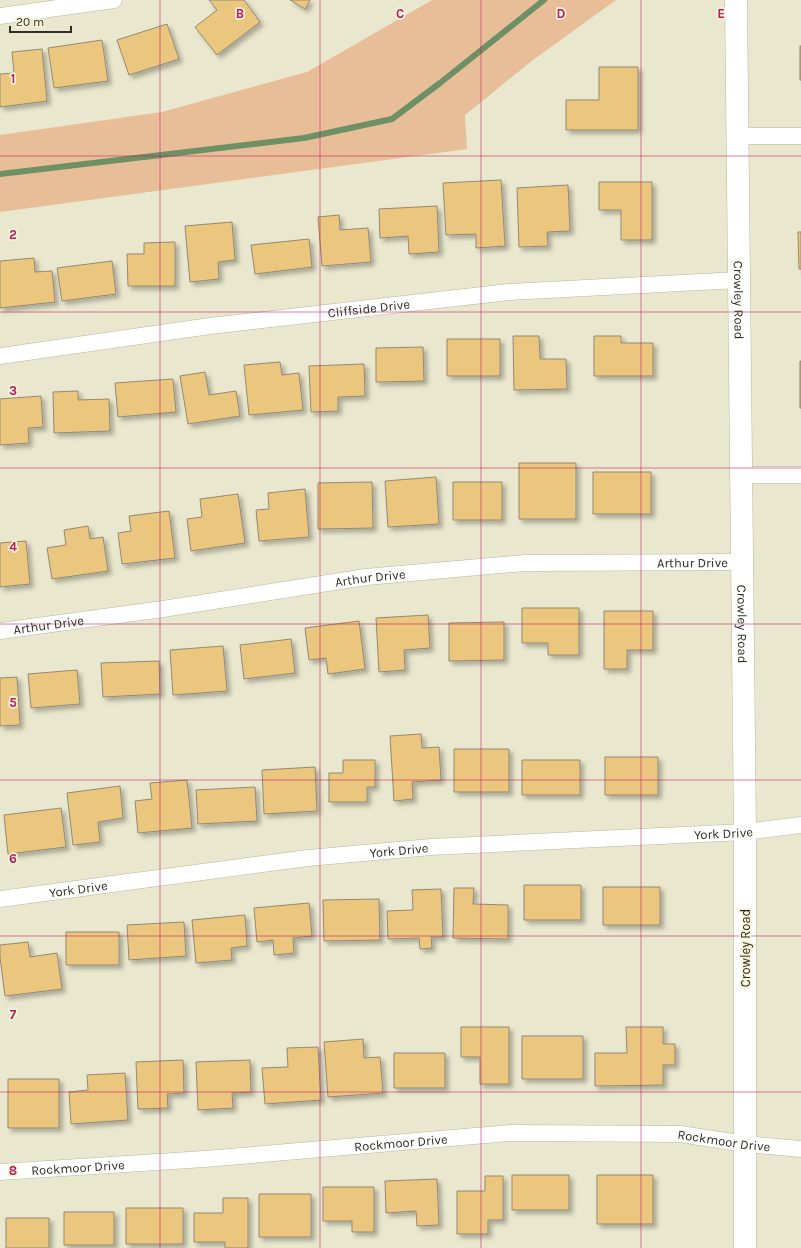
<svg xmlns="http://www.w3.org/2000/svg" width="801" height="1248" font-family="Karla,sans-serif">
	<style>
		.green { fill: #e7be98 }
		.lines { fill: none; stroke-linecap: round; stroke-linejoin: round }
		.stream { stroke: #6d9064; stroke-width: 6 }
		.building { fill: #ebc67f; stroke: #958973; filter: url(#shadow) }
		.street-casing { stroke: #b8b69d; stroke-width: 17 }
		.secondary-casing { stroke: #b8b69d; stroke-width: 23 }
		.street { stroke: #fff; stroke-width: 16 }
		.secondary { stroke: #fff; stroke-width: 22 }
		.grid { fill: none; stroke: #c2185b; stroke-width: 1; stroke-opacity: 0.55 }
		.labels { text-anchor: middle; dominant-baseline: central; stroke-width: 3.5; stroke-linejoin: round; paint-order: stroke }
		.street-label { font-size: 13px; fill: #2f2e24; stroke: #f7f4da }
		.grid-label { font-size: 13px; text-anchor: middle; font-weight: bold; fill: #c2185b; stroke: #f7f4da; stroke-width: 3.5; stroke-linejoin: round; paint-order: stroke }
	</style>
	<defs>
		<filter id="shadow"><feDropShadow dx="3.5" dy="3.5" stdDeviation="2" flood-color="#0004"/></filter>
	</defs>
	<rect width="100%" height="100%" fill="#e9e7cd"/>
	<!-- green -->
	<path class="green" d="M432,0h184l-83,60 -68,55 2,34 -467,63v-77l162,-23 145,-40z"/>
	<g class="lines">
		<!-- stream -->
		<path class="stream" d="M0,174l304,-36 88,-19 48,-36 104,-83"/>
	</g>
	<!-- building -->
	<path class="building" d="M209,0h35l16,22 -43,33 -22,-28 22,-17z
		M290,0h20l-5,9z
		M167,24l12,35 -50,16 -12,-35z
		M102,40l6,41 -54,7 -6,-40z
		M800,46h1v34h-1z
		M42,49l5,52 -47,6v-33l14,-1 -2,-21z
		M599,67h39v63h-72v-30h33z
		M501,180l4,66 -29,2v-14l-30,1 -3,-52z
		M599,182h53v58h-31v-30h-22z
		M568,185l2,46 -23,1 1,14 -29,1 -2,-59z
		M437,206l2,46 -30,2 -1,-18 -28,2 -1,-29z
		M339,215l1,15 28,-2 3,34 -49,4 -4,-49z
		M232,222l3,38 -17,2 1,17 -29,3 -5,-56z
		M798,232h3v37h-2z
		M309,239l3,28 -57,7 -4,-29z
		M175,242v44h-47l-1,-32h17v-11z
		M34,258l1,14 17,-1 3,31 -55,6v-47z
		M112,261l4,33 -54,7 -5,-33z
		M513,336h26l1,23h26l1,30 -53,1z
		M594,336h27v7h32v33h-59z
		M447,339h53v37h-53z
		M423,347l1,34 -48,1v-34z
		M800,361h1v47h-1z
		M280,362l2,13 17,-2 4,37 -54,5 -5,-50z
		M364,364l1,32 -27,1v14l-27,1 -2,-46z
		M205,372l4,23 27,-4 4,25 -52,8 -8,-48z
		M173,379l3,33 -58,5 -3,-34z
		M78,391v9l31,-1 1,32 -56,2 -1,-41z
		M41,396l2,31 -15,1 1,15 -29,2v-46z
		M519,463h57v56h-57z
		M593,472h58v42h-58z
		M436,477l3,47 -51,3 -3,-46z
		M372,482l1,46 -55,1v-46z
		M453,482h49v38h-49z
		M305,489l4,48 -50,4 -3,-31 13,-1 -1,-16z
		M238,494l7,49 -54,8 -4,-32 15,-2 -2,-18z
		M169,511l6,47 -53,6 -4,-31 13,-2 -2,-15z
		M88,526l2,13 13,-2 5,34 -56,8 -5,-31 19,-3 -2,-15z
		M26,541l4,43 -30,3v-44z
		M522,608h57v47h-31v-12h-26z
		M604,611h49v39h-26v19h-23z
		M428,615l2,33 -26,2 1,20 -26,2 -3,-54z
		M359,621l6,48 -37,5 -2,-16 -17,2 -4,-32z
		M504,622v38l-55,1v-38z
		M291,639l4,34 -51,6 -4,-34z
		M223,646l4,45 -54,4 -3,-45z
		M159,661l1,33 -57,3 -2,-34z
		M77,670l3,34 -49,4 -3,-34z
		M17,677l3,48 -20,1v-48z
		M421,734l1,14 17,-1 2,33 -29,2 1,17 -19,2 -4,-65z
		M454,749h55v43h-55z
		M605,757h53v38h-53z
		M343,760h32v27h-8v15h-38v-29h14z
		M522,760h58v35h-58z
		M315,767l2,44 -53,3 -2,-44z
		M187,780l5,48 -54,5 -3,-32 17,-2 -2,-16z
		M120,786l3,32 -25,4 2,20 -27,3 -6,-52z
		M255,787l2,34 -59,3 -2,-34z
		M61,808l5,39 -58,7 -4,-39z
		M524,885h57v35h-57z
		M603,887h57v38h-57z
		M454,888h20l-1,16 35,1v34l-55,-1z
		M441,889l2,48h-12l1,11 -12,1 -1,-11 -31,1 -1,-28 26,-1 -1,-20z
		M379,899l1,41 -56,1 -1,-41z
		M309,903l3,33 -19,2 1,15 -20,2 -1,-15 -16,2 -3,-34z
		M245,915l2,31 -16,2 1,12 -36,3 -4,-43z
		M184,922l2,34 -57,4 -2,-35z
		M66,932h53v33h-53z
		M28,942l2,15 27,-4 5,36 -57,7 -5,-39v-12z
		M461,1027h48v57h-29v-27h-19z
		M626,1027h37v17h12v21h-12v20l-68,1v-33h32z
		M522,1036h61v43h-61z
		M363,1039l1,19 16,-1 3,36 -55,4 -4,-55z
		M318,1047l3,53 -56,4 -3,-36 26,-1 -1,-19z
		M394,1053h51v35h-51z
		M183,1060l1,33 -17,1 1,14 -30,1 -2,-47z
		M250,1060l1,32 -19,1 1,15 -35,2 -2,-48z
		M125,1073l3,47 -57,4 -2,-32 19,-2 -1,-15z
		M8,1079h51v49h-51z
		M512,1175h57v35h-57z
		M597,1175h56v49h-56z
		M485,1176h18v44h-15v14h-31v-43h28z
		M437,1179l2,46 -22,1 -1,-15 -30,2 -1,-32z
		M323,1187h51v45h-22v-11h-29z
		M259,1194h52v43h-52z
		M223,1198h25v50h-23v-6h-31v-29h29z
		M126,1208h57v36h-57z
		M64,1212h50v33h-50z
		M6,1218h43v30h-43z"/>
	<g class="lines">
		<!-- street casing -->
		<g class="street-casing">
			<g id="street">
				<path d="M0,16l114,-16"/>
				<path d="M738,136h63"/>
				<path id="s1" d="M0,356l210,-30 299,-34 230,-12"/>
				<path d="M742,475h59"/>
				<path id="s2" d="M0,631l163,-22 203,-32 159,-14 217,-1"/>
				<path id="s3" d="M0,899l308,-41 123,-11 314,-15 56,-7"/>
				<path id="s4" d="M0,1172l205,-13 306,-26 169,1 65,10 56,5"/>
			</g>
		</g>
		<!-- secondary casing -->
		<g class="secondary-casing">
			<g id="secondary">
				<path id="s5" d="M736,0l9,832v416"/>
			</g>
		</g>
		<!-- street -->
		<use href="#street" class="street"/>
		<!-- secondary -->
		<use href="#secondary" class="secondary"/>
	</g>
	<!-- grid -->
	<path class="grid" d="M160,0v1248M320,0v1248M481,0v1248M641,0v1248M0,156h801M0,312h801M0,468h801M0,624h801M0,780h801M0,936h801M0,1092h801"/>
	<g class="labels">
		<!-- street labels -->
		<g class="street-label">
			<text stroke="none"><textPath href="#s5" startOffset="300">Crowley Road</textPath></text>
			<text stroke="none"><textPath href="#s1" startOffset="372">Cliffside Drive</textPath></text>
			<text stroke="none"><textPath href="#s2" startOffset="697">Arthur Drive</textPath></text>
			<text stroke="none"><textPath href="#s2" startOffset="374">Arthur Drive</textPath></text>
			<text stroke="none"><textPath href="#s2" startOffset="49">Arthur Drive</textPath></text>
			<text stroke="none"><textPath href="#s5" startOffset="624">Crowley Road</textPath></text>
			<text stroke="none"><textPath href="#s3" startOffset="727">York Drive</textPath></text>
			<text stroke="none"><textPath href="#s3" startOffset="402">York Drive</textPath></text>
			<text stroke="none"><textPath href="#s3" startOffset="79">York Drive</textPath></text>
			<text transform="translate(745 948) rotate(-90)">Crowley Road</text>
			<text stroke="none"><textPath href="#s4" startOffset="726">Rockmoor Drive</textPath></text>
			<text stroke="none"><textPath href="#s4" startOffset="402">Rockmoor Drive</textPath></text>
			<text stroke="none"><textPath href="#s4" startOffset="78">Rockmoor Drive</textPath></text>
		</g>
	</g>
	<g class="grid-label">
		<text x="240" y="18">B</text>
		<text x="400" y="18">C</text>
		<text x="561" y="18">D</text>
		<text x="721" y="18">E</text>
		<text x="13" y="83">1</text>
		<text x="13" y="239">2</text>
		<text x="13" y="395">3</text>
		<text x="13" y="551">4</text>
		<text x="13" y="707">5</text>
		<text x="13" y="863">6</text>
		<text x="13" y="1019">7</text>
		<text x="13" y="1175">8</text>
	</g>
	<!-- scale -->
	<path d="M10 26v6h61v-6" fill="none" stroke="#2f2e24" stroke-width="2"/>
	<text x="16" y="26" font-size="12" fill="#2f2e24" stroke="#f7f4da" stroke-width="3" paint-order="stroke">20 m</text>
</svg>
